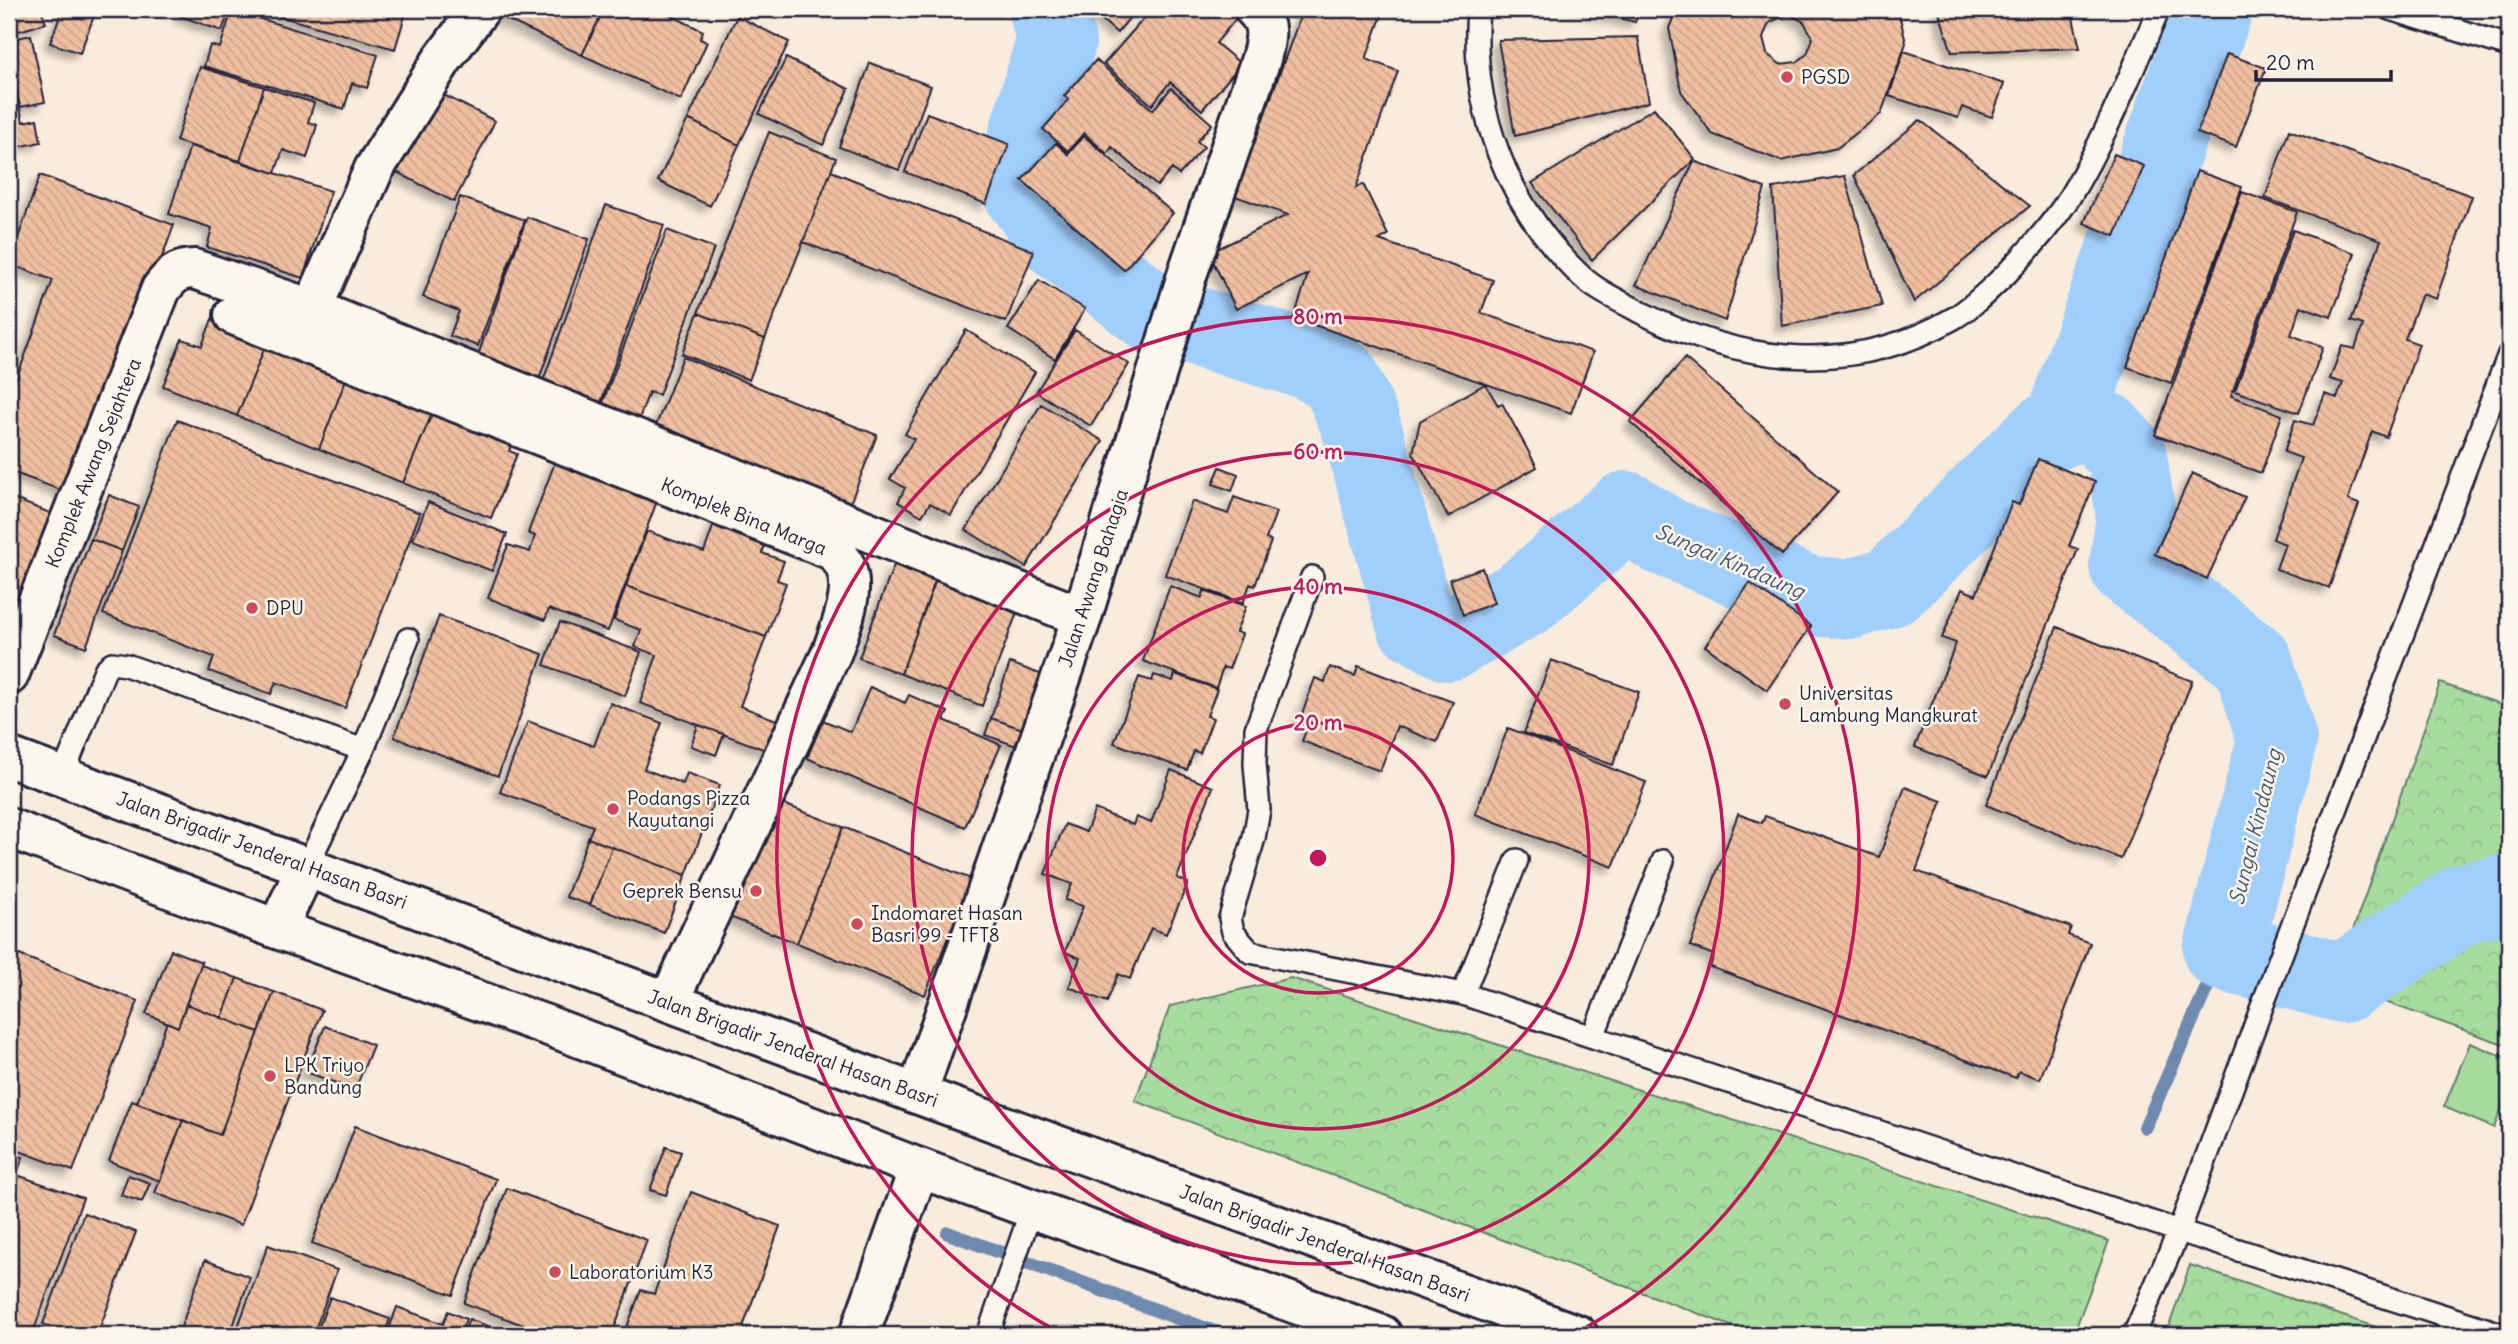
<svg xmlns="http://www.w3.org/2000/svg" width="2518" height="1344" font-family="Delius,sans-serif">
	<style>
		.forest { fill: url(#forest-crowns); stroke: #647f6d; stroke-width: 2 }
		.green { fill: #a7dc9f; stroke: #647f6d; stroke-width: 2 }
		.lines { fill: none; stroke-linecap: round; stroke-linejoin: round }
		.stream { stroke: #6e8aaf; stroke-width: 14 }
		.river { stroke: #a1cffc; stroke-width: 80 }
		.building { fill: url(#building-back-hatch); stroke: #22223b; stroke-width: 2; fill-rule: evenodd; filter: url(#shadow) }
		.lane-casing { stroke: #22223b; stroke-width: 26 }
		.street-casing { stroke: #22223b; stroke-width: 44 }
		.highway-casing { stroke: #22223b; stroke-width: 44 }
		.lane { stroke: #fbf7ec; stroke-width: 21 }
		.street { stroke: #fbf7ec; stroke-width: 38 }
		.highway { stroke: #fbf7ec; stroke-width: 38 }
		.ring { fill: none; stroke: #c2185b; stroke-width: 3.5 }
		.poi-dot { fill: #d1495b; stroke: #fbf7ec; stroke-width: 2.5 }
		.labels { text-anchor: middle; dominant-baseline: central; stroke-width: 5; stroke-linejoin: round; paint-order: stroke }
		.poi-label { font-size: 19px; fill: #22223b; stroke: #fbf7ec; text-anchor: start }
		.street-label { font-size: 19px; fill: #22223b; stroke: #fbf7ec }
		.water-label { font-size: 21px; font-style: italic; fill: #485675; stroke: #fbf7ec }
		.centre { fill: #c2185b; stroke: #fbf7ec; stroke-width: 3.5 }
		.ring-label { font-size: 21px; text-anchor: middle; font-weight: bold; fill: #c2185b; stroke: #fbf7ec; stroke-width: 5; stroke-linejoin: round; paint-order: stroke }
	</style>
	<defs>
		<pattern id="forest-crowns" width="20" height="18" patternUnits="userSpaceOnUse" patternTransform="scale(1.75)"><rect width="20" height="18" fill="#a7dc9f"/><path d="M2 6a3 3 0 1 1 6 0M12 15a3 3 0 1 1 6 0" fill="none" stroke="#8fbc8a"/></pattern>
		<pattern id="building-back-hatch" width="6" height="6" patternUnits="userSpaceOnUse" patternTransform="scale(1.75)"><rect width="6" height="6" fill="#efbf9f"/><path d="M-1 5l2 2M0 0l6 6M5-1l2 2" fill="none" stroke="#cda48a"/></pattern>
		<filter id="shadow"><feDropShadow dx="-6" dy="6" stdDeviation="3.5" flood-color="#0004"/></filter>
	</defs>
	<rect width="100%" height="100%" fill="#f9ecdd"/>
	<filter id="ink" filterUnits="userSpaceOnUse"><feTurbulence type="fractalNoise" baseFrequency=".0143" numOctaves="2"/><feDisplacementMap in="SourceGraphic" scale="14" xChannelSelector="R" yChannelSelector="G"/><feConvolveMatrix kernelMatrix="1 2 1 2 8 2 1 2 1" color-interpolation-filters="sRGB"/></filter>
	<g filter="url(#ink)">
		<!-- forest -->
		<path class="forest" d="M2440,683l69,24v339l-175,-62z
			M1291,978l818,263 -36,94h-318l-620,-234 35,-95z
			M2190,1265l210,70h-234z"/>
		<!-- green -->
		<path class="green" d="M2470,1043l39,16v30l-15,39 -50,-21z"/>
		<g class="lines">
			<!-- stream -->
			<path class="stream" d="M2145,1127l78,-176
				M948,1233l275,102"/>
			<!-- river -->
			<path class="river" d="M1049,9l7,33 -36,123 -3,15 7,14 35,45 95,75 158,47 28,17 20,45 56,200 32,18 76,-43 102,-87 38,25 145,60 42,3 41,-13 154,-152 32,-14 26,11 23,25 9,60 -7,50 124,96 24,78 -54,211 120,32 121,-80 45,-10
				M2063,426l150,-417"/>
		</g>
		<!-- building -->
		<path class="building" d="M9,9h32l5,14 -37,11z
			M63,9h20l12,4 -15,40 -30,-10z
			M183,9h47l-8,22 -42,-15z
			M254,9h153l-12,40z
			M498,9h106l-22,46 -87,-41z
			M604,9h64l-2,4 37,18 -3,8 7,3 -26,58 -99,-45z
			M1090,9h47l-20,24z
			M1152,9h78l8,7 -22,27 25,21 -39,46 -32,-28 -18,23 -48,-41z
			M1303,9h81l-18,50 32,12 -42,117 7,-4 25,51 -9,5 114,40 -12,33 112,39 -22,61 -277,-95 14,-44 -72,35 -27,-56 79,-38 -53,-19z
			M1583,9h57l-5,13z
			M1677,9h221l8,34 -25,71 -44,34 -56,13 -69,-27 -31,-43 -12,-63zM1791,15l13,7 8,14v5l-5,13 -10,8 -17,2 -13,-10 -4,-16 6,-15 14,-7z
			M1938,9h133l9,39 -128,4z
			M232,10l146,45 -11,33 -15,-5 -8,26 -140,-43 6,-21 10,3z
			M737,16l52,26 -50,103 -51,-26z
			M31,35l14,67 -25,5 -11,-52v-15z
			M1638,37l11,65 -134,34 -17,-96z
			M1904,51l100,33 -12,33 -30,-10 -4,11 -69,-22z
			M2227,54l39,14 -30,79 -39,-14z
			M9,55l14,67 14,-3 4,23 -32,7z
			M786,58l63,31 -26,56 -64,-31z
			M1096,60l57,50 18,-22 41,36 -15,17 7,6 -25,28 -7,-6 -15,17 -45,-39 -5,7 -23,-21 -16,18 -25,-22 26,-30 -5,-3z
			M870,63l61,23 -32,84 -60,-23z
			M200,67l64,20 -24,74 -64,-20z
			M264,87l50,16 -6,19 9,3 -10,33 -24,-8 -8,23 -35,-12z
			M432,89l63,32 -41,81 -63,-33z
			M1654,108l41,51 -103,101 -60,-77z
			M927,113l82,31 -23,60 -81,-32z
			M688,119l51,26 -29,61 -52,-25z
			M1920,120l110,86 -116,96 -60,-127z
			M2289,130l183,66 -36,103 -14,-5 -17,45 14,5 -33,93 -14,-6 -24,69 11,4 -30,84 -53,-19 9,-25 -12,-5 28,-81 -17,-6 11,-32 18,5 12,-31 12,4 6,-15 -13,-4 12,-33 13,3 8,-24 -12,-4 30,-81 -116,-42z
			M769,132l67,26 -71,181 -67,-26z
			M1084,136l89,77 -49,57 -102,-90 34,-37 12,11z
			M190,146l141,45 -28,87 -96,-31 5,-19 -43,-14z
			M2114,154l30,12 -29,70 -31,-13z
			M1694,161l71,27 -40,133 -89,-36z
			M831,171l203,80 -28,71 -203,-80z
			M2197,171l45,16 -71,196 -44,-16z
			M40,175l134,50 -100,270 -65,-24v-72l44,-119 -44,-16z
			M1845,176l37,130 -100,20 -9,-138z
			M2242,192l55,20 -66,184 51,19 -21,58 -106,-38z
			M460,197l65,23 -47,126 -28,-10 9,-25 -36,-14z
			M606,205l58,20 -64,180 -58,-21z
			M527,217l62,22 -51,143 -62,-21z
			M667,230l47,18 -55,147 -10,-3 -10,27 -37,-14z
			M2293,230l62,23 -24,64 -30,-11 -10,29 32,12 -24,66 -64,-22z
			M1039,280l46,29 -30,50 -47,-30z
			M698,313l67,26 -16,41 -67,-26z
			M212,319l24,10 33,8 -32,79 -74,-30 19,-47 20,7z
			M966,330l69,42 -84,143 -21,-12 -8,13 -24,-14 7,-14 -15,-9 24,-40 -9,-5z
			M1075,330l54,34 -38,62 -55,-34z
			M269,337l81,32 -31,80 -82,-33z
			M683,357l194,78 -30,76 -194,-78z
			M1685,358l153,134 -56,63 -152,-133z
			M350,369l86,35 -33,79 -84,-34z
			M1485,384l13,21 4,-2 35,64 -89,50 -35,-64 7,-32z
			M436,404l79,32 -6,15 8,3 -26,64 -88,-35z
			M1041,404l62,37 -77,126 -60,-37z
			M177,420l243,93 -75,195 -69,-26 -5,12 -62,-23 5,-14 -111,-43z
			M559,452l23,9 -4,10 18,7 3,-8 61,23 -52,138 -59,-22 -4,11 -57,-22 20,-53 22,7 5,-16 -7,-3z
			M2038,459l57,23 -26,64 9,3 -90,227 -73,-29 41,-104 -14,-5 20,-49 14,6 36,-93 7,3z
			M1220,467l18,7 -6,17 -19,-7z
			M2192,473l53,24 -38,82 -52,-25z
			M109,495l30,12 -17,44 -31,-12z
			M9,497l54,21 -34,92 -20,-7z
			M1234,497l42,15 -10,27 5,2 -16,45 -5,-2 -7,19 -78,-28 27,-74 36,13z
			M428,502l79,32 -15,37 -79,-31z
			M718,513l52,19 -8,21 22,8 -7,19 9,3 -20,54 -140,-51 21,-55 57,21z
			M91,539l31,12 -36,96 -32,-12z
			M894,565l41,16 -34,93 -42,-16z
			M1482,568l12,35 -31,12 -13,-36z
			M937,577l82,30 -37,99 -81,-32z
			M1750,583l61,43 -44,64 -62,-44z
			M626,586l140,51 -26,69 42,16 -11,30 -131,-49 17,-48 -22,-8 6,-17 -27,-10z
			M1170,586l32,12 2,-7 42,15 -10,26 6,2 -13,35 -6,-2 -7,21 -73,-27z
			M439,616l104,38 -45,122 -104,-39z
			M560,622l81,30 -16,44 -81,-31z
			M2057,627l135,54 -71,178 -135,-54z
			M1551,660l88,32 -26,73 -89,-32z
			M1010,663l41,15 -20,54 -40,-14z
			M1358,666l95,36 -16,40 -40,-16 -17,45 -78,-30 7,-18 -9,-3 15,-42 10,4 5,-15 25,9z
			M1175,674l42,15 -10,27 6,2 -13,35 -6,-2 -7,19 -73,-27 25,-66 13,4 2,-6 19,6z
			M870,687l35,16 4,-8 39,17 -4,8 57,25 -36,82 -158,-69 16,-38 28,12z
			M610,703l52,20 -18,46 39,15 4,-11 33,12 -34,90 -98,-37 5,-12 -93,-34 28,-71 66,25z
			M991,718l40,14 -6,17 -40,-14z
			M698,725l26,9 -8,21 -25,-9z
			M1508,728l138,54 -33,85 -138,-53z
			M1171,770l42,17 -36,91 11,5 -22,51 -15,-6 -21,51 -12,-5 -11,28 -38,-15 11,-29 -15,-6 18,-46 -18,-6 7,-16 -27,-10 20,-50 21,8 9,-23 38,16 3,-8 15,6z
			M1905,787l37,14 -26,70 155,56 -3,8 22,8 -50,136 -21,-8 -3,7 -306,-111 4,-12 -24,-9 48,-132 24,9 3,-7 114,41z
			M773,800l70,27 -46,116 -70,-27z
			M843,827l128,52 -46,116 -128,-52z
			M588,838l24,9 -22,58 -24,-8z
			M612,847l74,28 -22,58 -74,-28z
			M171,950l31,12 -24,65 -32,-13z
			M9,951l129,50 -65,170 -64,-24z
			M201,965l36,13 -15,40 -36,-14z
			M237,978l37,14 -15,40 -37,-14z
			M274,992l48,18 -81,215 -86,-32 28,-73 37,15z
			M186,1004l73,28 -39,103 -83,-32 30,-81 11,5z
			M325,1026l48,19 -18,45 -49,-18z
			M132,1101l51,19 -23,61 -51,-20z
			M355,1126l141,53 -43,116 -141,-52z
			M666,1147l15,5 -15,43 -16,-5z
			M9,1152l14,5 -14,38z
			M128,1175l22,8 -8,19 -21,-7z
			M20,1176l63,22 -51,137h-14l-9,-3v-126z
			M507,1188l140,52 -35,95h-62l-86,-32z
			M691,1192l89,34 -37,101 21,8h-140l17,-45 13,4z
			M84,1213l52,19 -39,103h-24l-30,-11z
			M268,1245l69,25 -24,65h-78z
			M205,1260l45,17 -20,58h-46l-5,-2z
			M330,1297l60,22 -6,16h-68z
			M397,1307l46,17 5,-13 18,8 -6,16h-73z
			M469,1319l43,16h-49z"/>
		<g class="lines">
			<!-- lane casing -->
			<g class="lane-casing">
				<path id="lane" d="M1478,9c-8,100 29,197 103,267 16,15 39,25 59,36 101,52 213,65 314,6 20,-12 36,-29 53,-45 22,-23 45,-48 62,-75 36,-59 62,-125 90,-189
					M2390,9l119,37
					M1312,577l-56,152 -1,35 4,46 -5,28 -24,80 3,14 17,20 213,42 716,237 325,104
					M62,777l43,-107 7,-7 14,2 237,85
					M307,866l56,-116 45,-111
					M1463,994l54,-134
					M1593,1036l70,-175
					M988,1335l44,-127
					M2134,1335l45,-104 108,-292 222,-585"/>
			</g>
			<!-- street casing -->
			<g class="street-casing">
				<path id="street" d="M312,309l62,-140 68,-109 38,-51
					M234,315l598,235c33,25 10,71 0,102l-163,349
					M9,675l152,-386c10,-13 16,-20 33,-20l118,40 770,308
					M917,1094l165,-477 106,-345 73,-213c5,-20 9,-35 -7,-50
					M859,1335l60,-167"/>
			</g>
			<!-- highway casing -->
			<g class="highway-casing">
				<path id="highway" d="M9,757l908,337 661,241
					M9,828l268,101 272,97 370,142 463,167
					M277,929l30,-63"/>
			</g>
			<!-- lane -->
			<use href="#lane" class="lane"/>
			<!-- street -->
			<use href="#street" class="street"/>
			<!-- highway -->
			<use href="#highway" class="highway"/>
		</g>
	</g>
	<!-- distance rings -->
	<g class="ring">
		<circle cx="1318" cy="858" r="135"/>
		<circle cx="1318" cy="858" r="271"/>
		<circle cx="1318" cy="858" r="406"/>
		<path d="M1060 1333A541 541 0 1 1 1576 1333"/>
	</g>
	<!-- markers -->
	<g class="poi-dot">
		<circle cx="1787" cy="77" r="7"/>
		<circle cx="252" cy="608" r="7"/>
		<circle cx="1785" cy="704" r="7"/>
		<circle cx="613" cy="809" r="7"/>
		<circle cx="756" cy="891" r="7"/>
		<circle cx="857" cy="924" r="7"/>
		<circle cx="270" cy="1076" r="7"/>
		<circle cx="555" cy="1272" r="7"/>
	</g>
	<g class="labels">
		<!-- poi labels -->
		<g class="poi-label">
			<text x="1801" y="77">PGSD</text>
			<text x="266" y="608">DPU</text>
			<text x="1799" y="693">Universitas<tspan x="1799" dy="22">Lambung Mangkurat</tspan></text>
			<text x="627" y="798">Podangs Pizza<tspan x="627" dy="22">Kayutangi</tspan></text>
			<text x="742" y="891" text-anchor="end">Geprek Bensu</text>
			<text x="871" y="913">Indomaret Hasan<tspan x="871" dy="22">Basri 99 - TFT8</tspan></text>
			<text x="284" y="1065">LPK Triyo<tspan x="284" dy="22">Bandung</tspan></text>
			<text x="569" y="1272">Laboratorium K3</text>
		</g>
		<!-- street labels -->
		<g class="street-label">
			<text transform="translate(93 463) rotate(-68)">Komplek Awang Sejahtera</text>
			<text transform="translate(744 516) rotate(22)">Komplek Bina Marga</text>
			<text transform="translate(1093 578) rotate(-72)">Jalan Awang Bahagia</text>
			<text transform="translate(262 850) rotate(20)">Jalan Brigadir Jenderal Hasan Basri</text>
			<text transform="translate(793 1048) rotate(20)">Jalan Brigadir Jenderal Hasan Basri</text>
			<text transform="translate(1325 1243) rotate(20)">Jalan Brigadir Jenderal Hasan Basri</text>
		</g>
		<!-- water labels -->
		<g class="water-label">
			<text transform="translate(1730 561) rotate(23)">Sungai Kindaung</text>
			<text transform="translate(2255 827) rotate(-76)">Sungai Kindaung</text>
		</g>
	</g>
	<circle cx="1318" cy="858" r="10" class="centre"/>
	<g class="ring-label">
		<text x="1318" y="324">80 m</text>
		<text x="1318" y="459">60 m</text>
		<text x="1318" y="594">40 m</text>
		<text x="1318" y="730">20 m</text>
	</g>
	<!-- margin -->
	<rect width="2518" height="1344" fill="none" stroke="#fbf7ec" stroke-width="35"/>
	<rect x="18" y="18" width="2483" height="1309" fill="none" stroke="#22223b" stroke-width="2.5" filter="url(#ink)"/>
	<!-- scale -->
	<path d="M2256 70v10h135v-10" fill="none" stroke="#22223b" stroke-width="3.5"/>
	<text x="2266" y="70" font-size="21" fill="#22223b" stroke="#fbf7ec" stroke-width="5" paint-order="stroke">20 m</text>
</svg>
